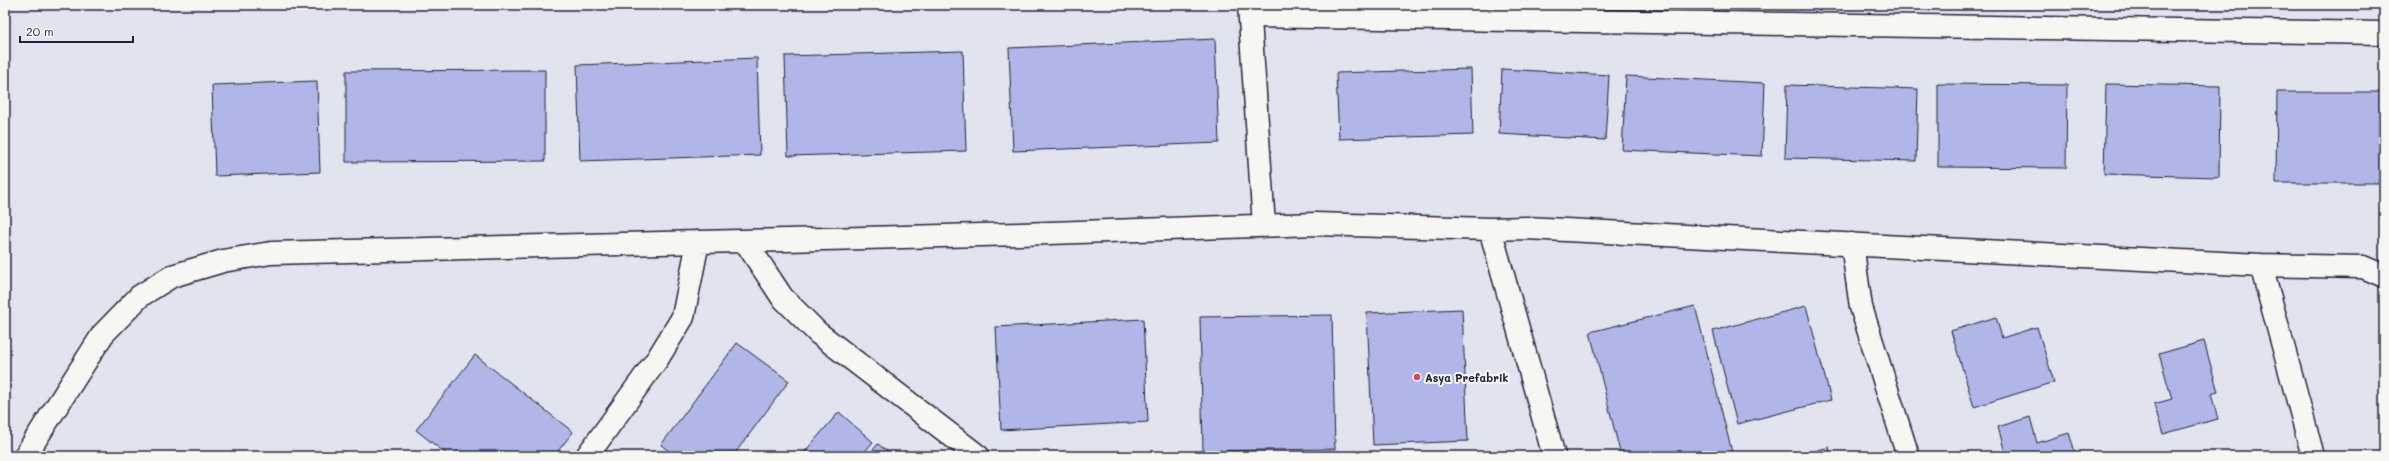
<svg xmlns="http://www.w3.org/2000/svg" width="2389" height="461" font-family="Mali,sans-serif">
	<style>
		.building { fill: #b0b7e8; stroke: #22223b }
		.lines { fill: none; stroke-linecap: round; stroke-linejoin: round }
		.minor-casing { stroke: #22223b; stroke-width: 25 }
		.minor { stroke: #f6f6f2; stroke-width: 22 }
		.poi-dot { fill: #d1495b; stroke: #f6f6f2; stroke-width: 1.5 }
		.labels { text-anchor: middle; dominant-baseline: central; stroke-width: 4; stroke-linejoin: round; paint-order: stroke }
		.poi-label { font-size: 11px; font-weight: bold; fill: #22223b; stroke: #f6f6f2; text-anchor: start }
	</style>
	<rect width="100%" height="100%" fill="#e1e3ef"/>
	<filter id="ink" filterUnits="userSpaceOnUse"><feTurbulence type="fractalNoise" baseFrequency=".025" numOctaves="2"/><feDisplacementMap in="SourceGraphic" scale="8" xChannelSelector="R" yChannelSelector="G"/><feConvolveMatrix kernelMatrix="1 2 1 2 8 2 1 2 1" color-interpolation-filters="sRGB"/></filter>
	<g filter="url(#ink)">
		<!-- building -->
		<path class="building" d="M1215,39l4,104 -206,8 -4,-103z
			M963,51l3,100 -178,5 -3,-100z
			M757,58l3,97 -180,6 -3,-96z
			M1471,69l2,66 -134,4 -3,-66z
			M1502,69l107,6 -4,65 -106,-6z
			M545,70v91l-199,1v-91z
			M1626,76l139,7 -3,73 -140,-6z
			M317,81l3,91 -105,4 -3,-91z
			M1938,84l129,1 -1,83 -128,-1z
			M2106,84l114,2 -1,91 -115,-3z
			M1787,85l131,4 -2,72 -131,-3z
			M2277,92h107v91h-108z
			M1695,306l38,150h-112l-31,-124z
			M1806,306l25,94 -94,24 -24,-93z
			M1462,309l6,132 -95,4 -6,-132z
			M1332,315l3,134 -132,2 -3,-134z
			M1996,317l6,21 35,-11 17,55 -80,25 -23,-76z
			M1143,319l5,103 -147,8 -5,-103z
			M2204,341l14,51 -7,2 7,25 -55,15 -9,-30 18,-5 -13,-45z
			M737,343l52,38 -56,75h-57l-15,-11z
			M475,355l98,77 -19,24h-105l-33,-26z
			M839,412l34,30 -12,14h-60z
			M2030,417l7,26 32,-10 7,23h-70l-8,-29z
			M878,444l15,12h-25z
			M1829,447l2,9h-34z"/>
		<g class="lines">
			<!-- minor casing -->
			<g class="minor-casing">
				<path id="minor" d="M1249,5l15,221
					M1250,16l1134,17
					M1490,229l64,227
					M745,241l37,56 36,36 160,123
					M1852,244l9,63 47,149
					M2261,265l52,191
					M25,456l78,-122 37,-38 32,-20 51,-15 48,-8 749,-19 295,-10 175,5 36,-1 735,37 102,2 21,9
					M587,456l71,-98 25,-41 15,-75"/>
			</g>
			<!-- minor -->
			<use href="#minor" class="minor"/>
		</g>
	</g>
	<!-- markers -->
	<circle class="poi-dot" cx="1417" cy="377" r="4"/>
	<g class="labels">
		<!-- poi labels -->
		<g class="poi-label">
			<text x="1425" y="377">Asya Prefabrik</text>
		</g>
	</g>
	<!-- margin -->
	<rect width="2389" height="461" fill="none" stroke="#f6f6f2" stroke-width="20"/>
	<rect x="10" y="10" width="2369" height="441" fill="none" stroke="#22223b" stroke-width="1.5" filter="url(#ink)"/>
	<!-- scale -->
	<path d="M20 36v6h113v-6" fill="none" stroke="#22223b" stroke-width="2"/>
	<text x="26" y="36" font-size="12" fill="#22223b" stroke="#f6f6f2" stroke-width="3" paint-order="stroke">20 m</text>
</svg>
